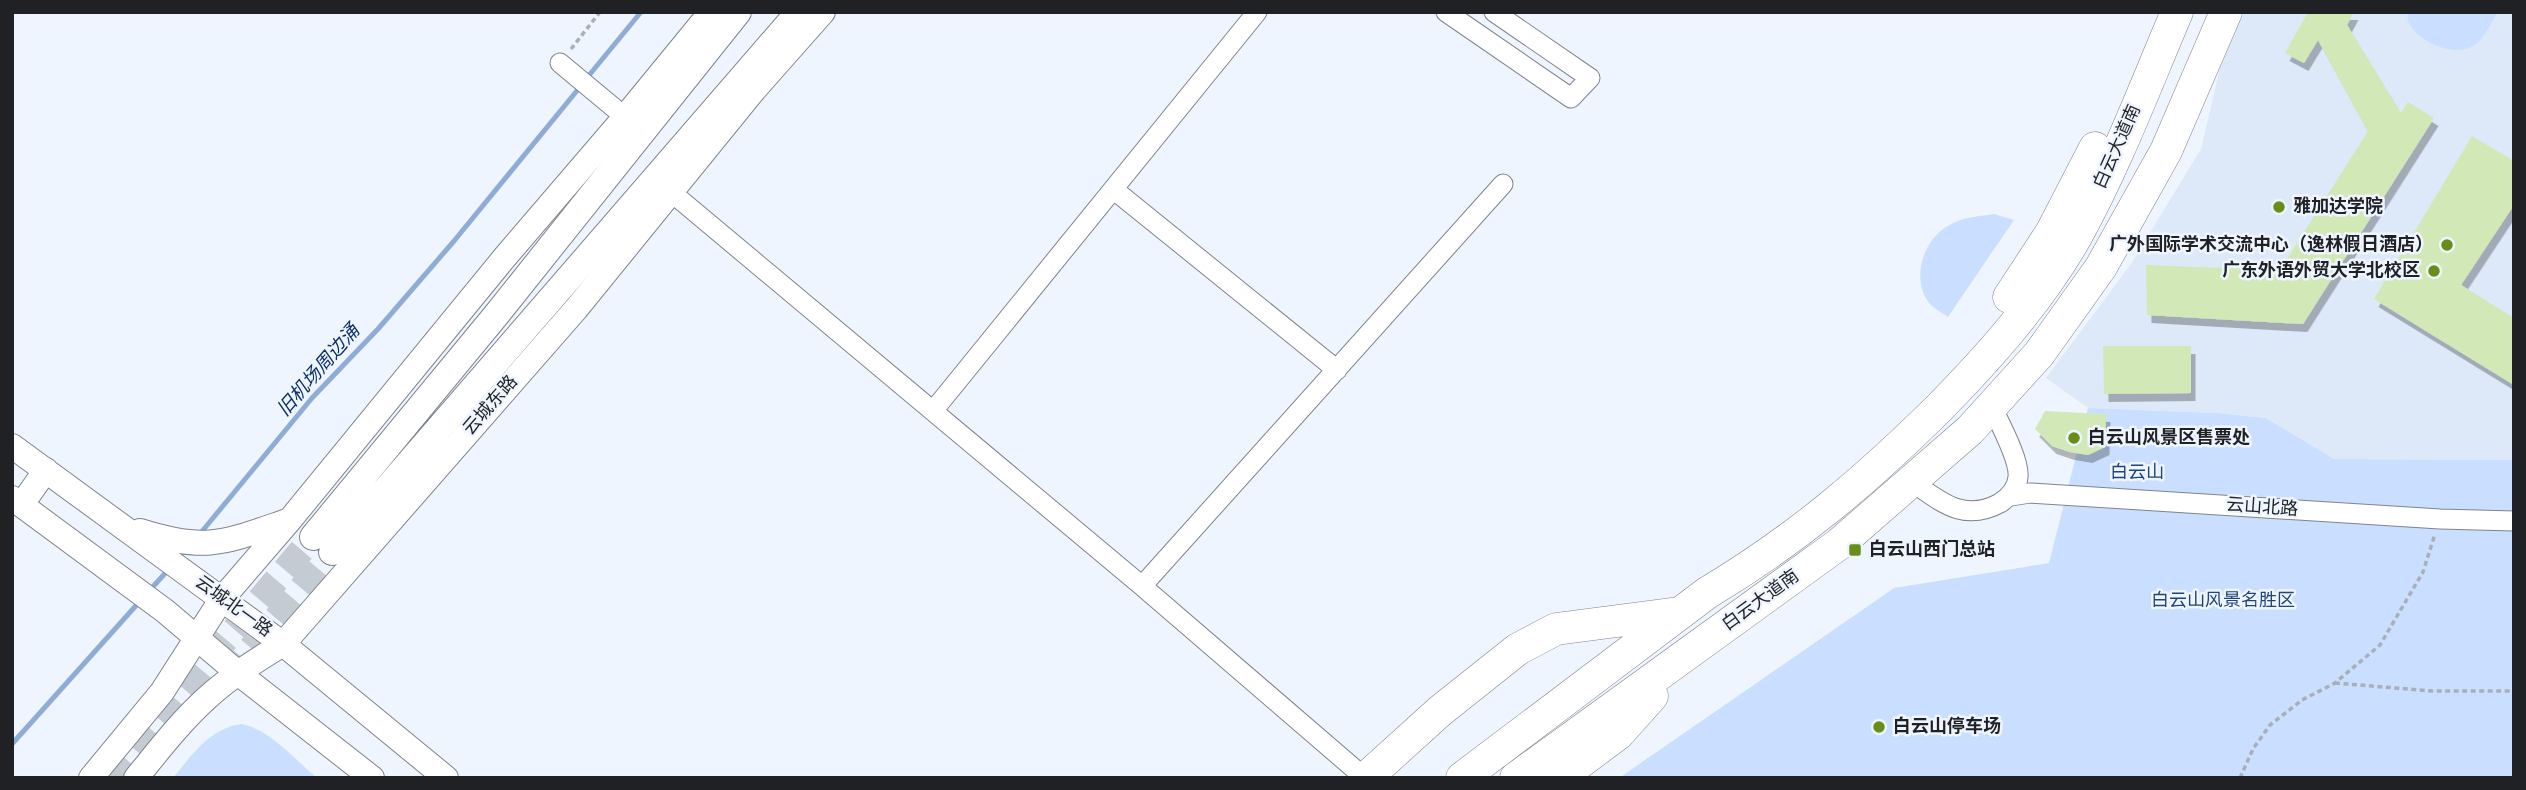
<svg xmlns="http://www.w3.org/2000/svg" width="2526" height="790" font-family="Overpass,'Noto Sans SC',sans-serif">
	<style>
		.built { fill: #dde8f8 }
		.green { fill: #cadfff }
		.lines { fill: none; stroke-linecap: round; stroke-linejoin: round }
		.stream { stroke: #8facd6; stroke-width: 5 }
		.building { fill: #d3e8b7; filter: url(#shadow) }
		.secondary-tunnel { stroke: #c5cbd3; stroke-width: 26; stroke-dasharray: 26 13; stroke-linecap: butt }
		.minor-casing { stroke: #7e848d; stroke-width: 21 }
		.tertiary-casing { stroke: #7e848d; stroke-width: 26 }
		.secondary-casing { stroke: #7e848d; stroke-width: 28 }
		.trunk-casing { stroke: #7e848d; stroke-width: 33 }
		.path { stroke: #aaafb7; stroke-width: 3.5; stroke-dasharray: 5 3.5; stroke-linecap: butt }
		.minor { stroke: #fff; stroke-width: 19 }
		.tertiary { stroke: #fff; stroke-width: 24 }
		.secondary { stroke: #fff; stroke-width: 26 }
		.trunk { stroke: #fff; stroke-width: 32 }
		.poi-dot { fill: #688d18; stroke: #eff5ff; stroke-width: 2.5 }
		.labels { text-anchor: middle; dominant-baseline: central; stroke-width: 5; stroke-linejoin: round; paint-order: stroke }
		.street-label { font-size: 18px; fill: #1f2125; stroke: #eff5ff }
		.poi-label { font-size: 18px; font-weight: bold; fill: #1f2125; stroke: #eff5ff; text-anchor: start }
		.park-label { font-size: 18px; fill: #21457a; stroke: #eff5ff }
		.water-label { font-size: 19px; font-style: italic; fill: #0d3063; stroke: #eff5ff }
	</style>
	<defs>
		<filter id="shadow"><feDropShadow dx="4.5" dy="8" stdDeviation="0" flood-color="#0004"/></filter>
	</defs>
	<rect width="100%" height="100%" fill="#eff5ff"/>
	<!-- built -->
	<path class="built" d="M2244,12h270v448l-180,-1 -68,-41 -48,-5 -130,-5 -42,-30 85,-114 70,-115 19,-81z"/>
	<!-- green -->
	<path class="green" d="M2407,12h91c-7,10 -13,25 -22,32 -19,15 -57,-1 -67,-21 -2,-3 -1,-7 -2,-11z
		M1994,214l20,6 -66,97c-7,-5 -17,-10 -21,-17 -16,-26 -2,-63 24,-76 13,-7 29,-8 43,-10z
		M2088,408l130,5 48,5 68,41 180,1v318h-895l275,-190 155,-25z
		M241,724c29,5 53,35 76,54h-144c19,-23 36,-49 68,-54z"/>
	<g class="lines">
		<!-- stream -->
		<path class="stream" d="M586,79l55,-67
			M199,535l113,-137 66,-69 76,-88 126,-154
			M150,590l19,-21
			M12,744l129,-144"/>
	</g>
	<!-- building -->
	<path class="building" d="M2308,12h46l-7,13 54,88 7,-11 26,16 -131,206 -156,-9 -1,-50 134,5 88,-139 -50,-91 -14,23 -19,-10z
		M2472,136l42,25v44l-53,80 53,33v67l-140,-86z
		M2103,346h88v47l-87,1z
		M2045,411l61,3 -1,33 -17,8 -18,-3 -18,-6 -17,-17z"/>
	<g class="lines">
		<!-- secondary-tunnel -->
		<path class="secondary-tunnel" d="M226,678l106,-126
			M108,778l205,-241"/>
		<!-- minor casing -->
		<g class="minor-casing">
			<path id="minor" d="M1446,12l125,86 19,-20 -96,-66
				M560,63l65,54
				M1113,189l224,181
				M671,192l471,394 223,192
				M933,411l324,-399
				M1911,481c29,20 52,42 89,22 9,-6 17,-14 18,-26 2,-17 -19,-55 -27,-72
				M2011,496l19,-3 410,26 74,2
				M1142,586l361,-402"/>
		</g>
		<!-- tertiary casing -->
		<g class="tertiary-casing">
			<path id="tertiary" d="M12,446l271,198 163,134
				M12,498l153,113 73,62 134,105
				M22,504l24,-34
				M140,531c66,21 83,12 147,-10
				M91,778l71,-86 59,-92 68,-79 216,-264 120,-140 86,-105
				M136,778c23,-28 45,-57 72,-81 23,-21 49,-37 75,-53l293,-335 178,-219 69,-78"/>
		</g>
		<!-- secondary casing -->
		<g class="secondary-casing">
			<path id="secondary" d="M313,537l184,-223 241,-302
				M332,552l467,-540"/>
		</g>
		<!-- trunk casing -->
		<g class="trunk-casing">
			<path id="trunk" d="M2009,297l42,-64 44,-85
				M1366,778l74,-67 78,-62 38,-20 123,-16
				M1462,778l245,-185c90,-54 158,-112 232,-185 51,-52 102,-109 138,-173 39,-71 68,-148 100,-223
				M1516,778l323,-234 131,-114 69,-76 62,-87 65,-116 60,-139
				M1559,778l59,-44 34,-38"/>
		</g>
		<!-- path -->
		<path class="path" d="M571,49l29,-37
			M2335,683l97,8h82
			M2240,778l13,-29 17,-24 32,-25 33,-17 45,-38 43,-73 12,-38"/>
		<!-- minor -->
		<use href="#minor" class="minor"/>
		<!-- tertiary -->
		<use href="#tertiary" class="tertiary"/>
		<!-- secondary -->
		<use href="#secondary" class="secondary"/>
		<!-- trunk -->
		<use href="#trunk" class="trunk"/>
	</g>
	<!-- markers -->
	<g class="poi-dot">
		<circle cx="2279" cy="207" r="7"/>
		<circle cx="2447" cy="245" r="7"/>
		<circle cx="2434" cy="271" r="7"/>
		<circle cx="2074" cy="438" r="7"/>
		<rect x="1848" y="543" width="14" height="14" rx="3.5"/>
		<circle cx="1879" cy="727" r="7"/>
	</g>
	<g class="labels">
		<!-- street labels -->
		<g class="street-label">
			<text transform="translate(2118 147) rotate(-66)">白云大道南</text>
			<text transform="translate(491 406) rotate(-49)">云城东路</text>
			<text transform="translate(2262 508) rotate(4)">云山北路</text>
			<text transform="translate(1761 601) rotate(-36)">白云大道南</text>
			<text transform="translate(233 607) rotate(36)">云城北一路</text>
		</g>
		<!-- poi labels -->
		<g class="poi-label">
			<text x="2293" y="207">雅加达学院</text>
			<text x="2433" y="245" text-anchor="end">广外国际学术交流中心（逸林假日酒店）</text>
			<text x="2420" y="271" text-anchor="end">广东外语外贸大学北校区</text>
			<text x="2088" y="438">白云山风景区售票处</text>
			<text x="1869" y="550">白云山西门总站</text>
			<text x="1893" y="727">白云山停车场</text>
		</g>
		<!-- park labels -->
		<g class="park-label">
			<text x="2137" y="473">白云山</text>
			<text x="2223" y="601">白云山风景名胜区</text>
		</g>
		<!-- water labels -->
		<g class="water-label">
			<text transform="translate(319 371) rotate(-49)">旧机场周边涌</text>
		</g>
	</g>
	<!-- border -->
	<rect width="2526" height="790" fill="none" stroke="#1f2125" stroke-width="28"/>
</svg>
